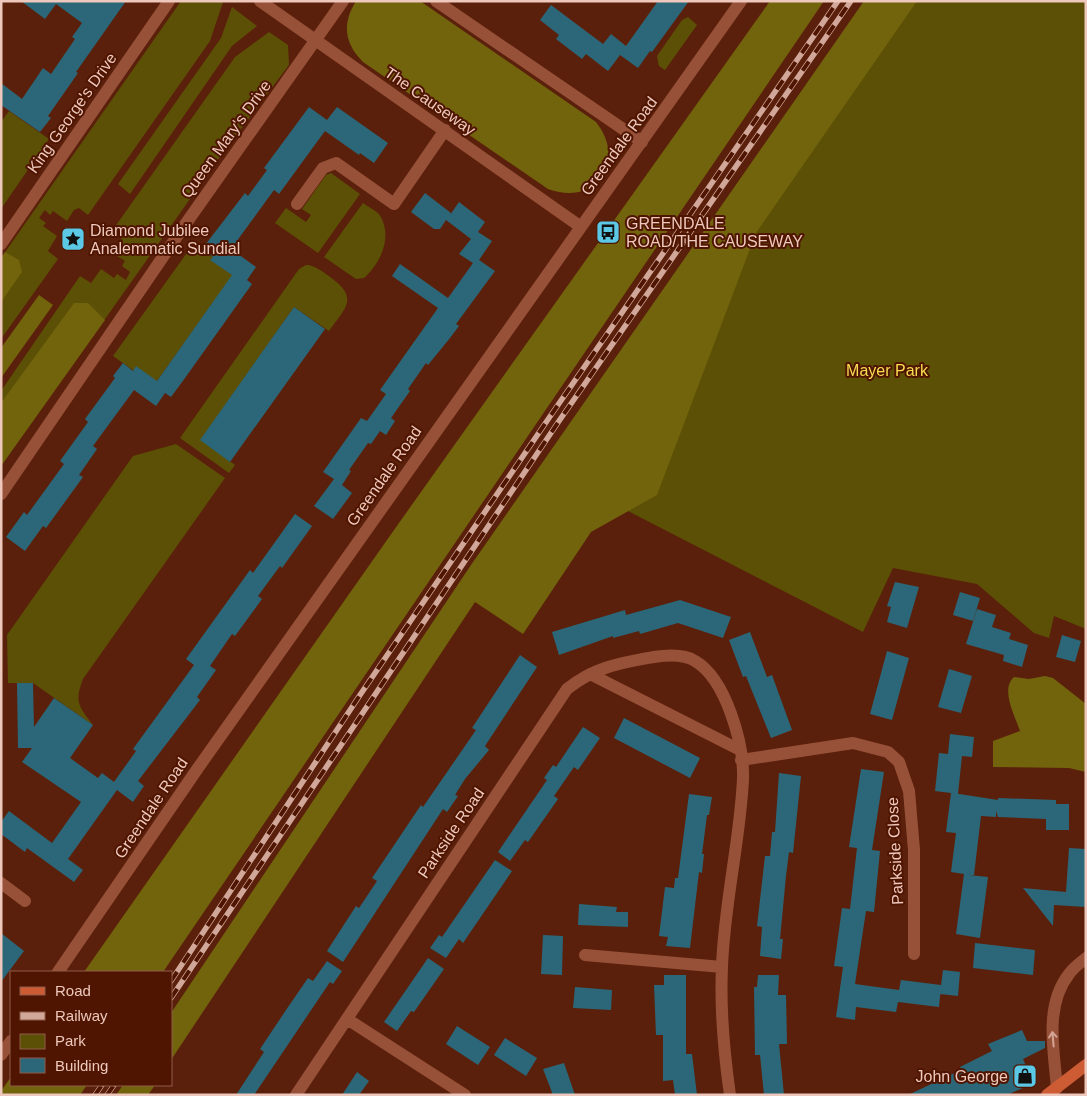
<svg xmlns="http://www.w3.org/2000/svg" width="1087" height="1096" font-family="Helvetica,sans-serif">
	<style>
		.green { fill: #5b5005 }
		.forest { fill: #72640c }
		.building { fill: #2b6778 }
		.lines { fill: none; stroke-linecap: round; stroke-linejoin: round }
		.street { stroke: #985139; stroke-width: 12 }
		.secondary { stroke: #cd5b34; stroke-width: 12 }
		.rail-casing { stroke: #d1a799; stroke-width: 5.5 }
		.rail { stroke: #4f1500; stroke-width: 4; stroke-dasharray: 11; stroke-linecap: butt }
		.oneway { stroke: #d4a495 }
		.labels { text-anchor: middle; dominant-baseline: central; stroke-width: 4; stroke-linejoin: round; paint-order: stroke }
		.street-label { font-size: 16px; fill: #eec8bc; stroke: #4f1500 }
		.poi-label { font-size: 16px; fill: #eec8bc; stroke: #4f1500; text-anchor: start }
		.park-label { font-size: 16px; fill: #f6dd51; stroke: #4f1500 }
	</style>
	<rect width="100%" height="100%" fill="#5b200b"/>
	<!-- green -->
	<path class="green" d="M181,1l42,1 -13,39 -122,174 -9,-7 -5,2 -7,11 -14,-10 -3,4 -5,-5 -6,8 7,5 -3,3 14,10 -9,15 10,8 -57,80v-81z
		M890,1h196v628l-32,-13 -5,22 -15,-5 -57,-49 -84,-16 -30,64 -305,-157z
		M232,7l25,19 -25,20 -102,148 -12,-10 103,-146z
		M688,17l9,8 -32,45 -6,-4 -2,-10 25,-36z
		M269,32l19,13 1,20 -70,93 -218,308v-75l79,-115 11,7 10,-14 13,9 3,-4 9,6 4,-8 -8,-6 3,-5 -11,-7 9,-14 -11,-9 123,-174z
		M9,111l40,28 -48,70v-87z
		M331,173l29,21 -42,59 -43,-30 11,-15 20,14 5,-7 -9,-6 24,-34z
		M363,203c4,3 12,7 16,11 15,22 1,50 -15,64l-8,1 -32,-22z
		M194,243l19,14 -2,3 13,9 11,3 -81,113 -41,-29z
		M306,265c9,0 17,7 24,12 30,21 15,31 -1,54l-35,-24 -93,133 34,25 -6,8 -49,-35 119,-169z
		M176,444l49,34 -142,201c-9,23 -4,28 10,46l-60,-42h-25l-1,-48 126,-179z"/>
	<!-- forest -->
	<path class="forest" d="M356,1h64l176,121c31,39 1,85 -48,67l-185,-127c-19,-19 -21,-38 -7,-61z
		M770,1h54l-661,971h-79l310,-442z
		M864,1h53l-161,232 -99,262 -66,37 -68,102 -48,-32 -304,458v-47l300,-448z
		M5,252l14,8 3,12 -21,30v-44z
		M39,295l14,10 -52,73v-30z
		M74,303h14l17,17 -104,146v-63z
		M1045,676l8,2 33,26v68l-17,-4 -76,-1v-26l27,-10c-5,-15 -20,-42 -6,-54l15,2z
		M11,1077v8h76l-7,10h-79v-4z
		M123,1085h32l-7,10h-32z"/>
	<!-- building -->
	<path class="building" d="M21,1h105l-50,71 2,1 -30,43 3,2 -11,14 -39,-27v-22l21,16 21,-31 8,6 24,-35 -3,-2 10,-14 -26,-19 -11,15z
		M658,1h31l-37,51 -2,-1 -12,17 -18,-13 -12,16 -22,-17 -4,5 -26,-20 3,-4 -19,-15 11,-15 52,39 8,-10 15,12z
		M309,107l18,13 10,-13 51,36 -14,20 -14,-10 -1,2 -34,-24 -46,63 -5,-4 -43,59 25,18 -9,13 5,4 -67,94 -14,19 -6,-4 -9,13 -22,-16 -41,56 4,3 -18,26 4,2 -37,51 -3,-2 -18,25 -19,-14 18,-25 3,3 37,-51 -4,-3 28,-39 -3,-3 30,-41 -2,-2 10,-13 10,8 3,-5 21,15 75,-106 -22,-15 3,-3 -11,-8 43,-56 3,3 19,-26 -3,-2z
		M425,193l26,20 -1,2 9,-13 26,20 -7,10 14,9 -13,19 16,11 -39,53 3,2 -9,12 -22,27 -2,-2 -18,26 2,2 -19,27 4,3 -9,14 -6,-4 -9,13 -3,-1 -19,27 2,1 -9,14 10,8 -19,26 -19,-13 20,-27 -11,-7 38,-54 6,3 19,-27 -6,-4 58,-82 -46,-32 8,-12 48,34 25,-35 -14,-9 12,-15 -25,-19 -6,9h-6l-23,-17z
		M294,307l31,22 -95,133 -30,-22z
		M295,514l17,12 -30,42 -2,-2 -22,30 4,3 -27,37 -3,-2 -22,32 6,4 -19,27 3,3 -62,81 6,5 -11,16 -16,-12 -49,69 15,11 -9,12 -47,-34 -2,4 -24,-18v-12l8,-11 43,32 29,-41 -59,-40 10,-14h-14l-1,-65h16l1,44 20,-29 39,27 -23,33 28,20 4,-5 12,9 22,-31 -3,-2 61,-84 -8,-6 64,-89 3,3z
		M895,582l24,5 -12,41 -20,-6 4,-15 -4,-1z
		M960,592l20,6 -7,23 -20,-6z
		M680,600l51,17 -8,21 -45,-15 -38,11 -1,-3 -26,7v-2l-54,19 -7,-23 73,-22 1,5z
		M977,609l19,6 -4,12 19,6 -2,6 19,6 -6,22 -19,-6 1,-6 -38,-11z
		M750,632l17,45 5,-2 20,55 -21,8 -25,-62 -3,1 -14,-37z
		M1062,635l19,6 -6,21 -19,-5z
		M887,651l22,7 -17,62 -22,-6z
		M520,655l17,12 -52,79 4,4 -24,29 -10,16 3,1 -11,16 -4,-3 -100,153 -16,-11 29,-45 3,2 18,-27 -5,-3 49,-73 2,2 53,-77 -4,-2z
		M949,669l23,7 -11,37 -23,-6z
		M624,718l76,40 -10,20 -76,-40z
		M583,727l17,11 -22,32 -4,-3 -20,29 4,3 -30,43 -3,-2 -15,21 -12,-9 49,-72 -3,-2 9,-13 3,2z
		M950,734l24,3 -2,20 -10,-1 -4,38 -5,-1 45,7v-2l58,2v4h13v26h-23v-11l-48,-2 -2,-6v6l-15,-1 -7,59h-5l19,2 -8,61 -24,-4 8,-60 -13,-2 5,-39 -10,-1 5,-39 -16,-2 4,-38 9,1z
		M861,769l23,3 -12,78 8,1 -6,61 -8,-1 -11,73 44,6 2,-10 40,5 2,-15 17,2 -2,24 -18,-2 1,-8 -2,21 -41,-5 -2,10 -40,-5 -1,13 -19,-3 7,-50 -9,-1 8,-58 8,1 7,-61 -8,-1z
		M779,773l22,3 -8,77 -4,-1 -3,24 -6,63h3l-2,20 -21,-3 2,-29 -5,-1 8,-70h5l2,-24h3z
		M689,794l23,3 -3,18h-2l-5,39h2l-2,19 -3,-1 -9,76 -24,-2 2,-9 -9,-1 6,-49 9,1 1,-10h3z
		M1069,848l17,1v58l-32,-2 -1,21 -30,-38 43,4z
		M495,860l17,11 -49,72 -4,-4 -13,19 -16,-10 9,-13 3,2z
		M579,904l38,3 -1,5h12v15l-50,-2z
		M1,933l23,18 -23,31z
		M543,935l20,1 -1,39 -21,-1z
		M975,943l60,7 -2,25 -60,-7z
		M428,958l16,11 -30,43 -3,-1 -14,20 -13,-9z
		M327,961l15,10 -9,13 -3,-2 -76,113h-18l28,-43 -4,-3 26,-39 22,-32 5,3z
		M664,975h22v79h6l5,41h-22l-2,-15 -10,1v-46h-7l-2,-50h10z
		M758,975h21l-1,20h8l1,49h-8l5,51h-20l-4,-40h-5l-1,-68h3z
		M575,987l37,3 -1,20 -38,-2z
		M457,1026l33,21 -12,18 -32,-21z
		M1022,1030l5,11h18v7l-22,11 7,16 -3,11 -20,9h-99l53,-25 -1,-3 32,-16 -4,-7z
		M505,1038l32,20 -11,18 -32,-21z
		M564,1063l11,32h-22l-10,-26z
		M357,1072l12,9 -10,14h-17z"/>
	<g class="lines">
		<!-- street -->
		<path class="street" d="M260,1l321,226
			M436,1l206,141
			M297,204l26,-36 13,-5 58,41 51,-74
			M1,244l168,-243
			M1,494l181,-265 161,-228
			M590,674l150,76
			M741,760l112,-17 35,9 11,10 10,29 5,59v104
			M1,883l24,18
			M585,955l137,12
			M58,972l140,-204 543,-767
			M347,1019l118,76
			M1,1055l10,-14
			M1057,1088c-3,-37 -13,-82 12,-114 4,-6 11,-11 17,-16
			M296,1095l271,-406c28,-22 53,-26 87,-32 13,-2 30,-3 41,4 31,18 49,83 48,118 -3,63 -19,125 -21,188 -2,42 2,86 8,128"/>
		<!-- secondary -->
		<path class="secondary" d="M1047,1095l39,-30"/>
		<!-- rail casing -->
		<g class="rail-casing">
			<path id="rail" d="M171,981l189,-286 191,-280 287,-414
				M171,998l388,-577 292,-420
				M95,1095l7,-10
				M107,1095l7,-10"/>
		</g>
		<!-- rail -->
		<use href="#rail" class="rail"/>
	</g>
	<!-- one-way arrows -->
	<defs><path id="oneway-shaft" d="M-6 0H5M1.5-3L5.5 0L1.5 3" fill="none" stroke-width="1.6" stroke-linecap="round" stroke-linejoin="round" transform="scale(1.25)"/></defs>
	<use class="oneway" href="#oneway-shaft" transform="translate(1053 1039) rotate(-95)"/>
	<!-- icons -->
	<defs>
		<g id="bus-square" transform="scale(1.25)"><rect x="-9" y="-9" width="18" height="18" rx="4" fill="#5bc8e6" stroke="#4f1500"/><path d="M-5-6H5V4H4V6H2V4H-2V6H-4V4H-5ZM-3.5-4V0h7V-4ZM-3.5 1.2v1.5H-2V1.2ZM2 1.2v1.5H3.5V1.2Z" fill="#111"/></g>
		<g id="sight-square" transform="scale(1.25)"><rect x="-9" y="-9" width="18" height="18" rx="4" fill="#5bc8e6" stroke="#4f1500"/><path d="M0-6L1.8-2.2L6-1.7L2.9 1.2L3.7 5.4L0 3.3L-3.7 5.4L-2.9 1.2L-6-1.7L-1.8-2.2Z" fill="#111"/></g>
		<g id="shop-square" transform="scale(1.25)"><rect x="-9" y="-9" width="18" height="18" rx="4" fill="#5bc8e6" stroke="#4f1500"/><path d="M-5-2.5h2.3a2.7 3.5 0 0 1 5.4 0H5L5.5 6h-11ZM-1.5-2.5h3a1.5 2.3 0 0 0-3 0Z" fill="#111"/></g>
	</defs>
	<g fill-rule="evenodd">
		<use href="#bus-square" x="608" y="232"/>
		<use href="#sight-square" x="73" y="239"/>
		<use href="#shop-square" x="1025" y="1076"/>
	</g>
	<g class="labels">
		<!-- street labels -->
		<g class="street-label">
			<text transform="translate(430 101) rotate(35)">The Causeway</text>
			<text transform="translate(72 113) rotate(-55)">King George's Drive</text>
			<text transform="translate(226 139) rotate(-54)">Queen Mary's Drive</text>
			<text transform="translate(619 146) rotate(-54)">Greendale Road</text>
			<text transform="translate(384 476) rotate(-55)">Greendale Road</text>
			<text transform="translate(151 808) rotate(-56)">Greendale Road</text>
			<text transform="translate(451 833) rotate(-56)">Parkside Road</text>
			<text transform="translate(895 851) rotate(-93)">Parkside Close</text>
		</g>
		<!-- poi labels -->
		<g class="poi-label">
			<text x="626" y="223">GREENDALE<tspan x="626" dy="18">ROAD/THE CAUSEWAY</tspan></text>
			<text x="90" y="230">Diamond Jubilee<tspan x="90" dy="18">Analemmatic Sundial</tspan></text>
			<text x="1008" y="1076" text-anchor="end">John George</text>
		</g>
		<!-- park labels -->
		<g class="park-label">
			<text x="887" y="370">Mayer Park</text>
		</g>
	</g>
	<!-- border -->
	<rect width="1087" height="1096" fill="none" stroke="#eec8bc" stroke-width="5"/>
	<!-- legend -->
	<rect x="10" y="971" width="162" height="115" fill="#4f1500" stroke="#8f5d4b"/>
	<rect x="20" y="987" width="25" height="8" fill="#cd5b34" stroke="#8f5d4b"/>
	<text x="55" y="996" font-size="15" fill="#eec8bc">Road</text>
	<rect x="20" y="1012" width="25" height="8" fill="#d1a799" stroke="#8f5d4b"/>
	<text x="55" y="1021" font-size="15" fill="#eec8bc">Railway</text>
	<rect x="20" y="1034" width="25" height="15" fill="#5b5005" stroke="#8f5d4b"/>
	<text x="55" y="1046" font-size="15" fill="#eec8bc">Park</text>
	<rect x="20" y="1058" width="25" height="15" fill="#2b6778" stroke="#8f5d4b"/>
	<text x="55" y="1071" font-size="15" fill="#eec8bc">Building</text>
</svg>
